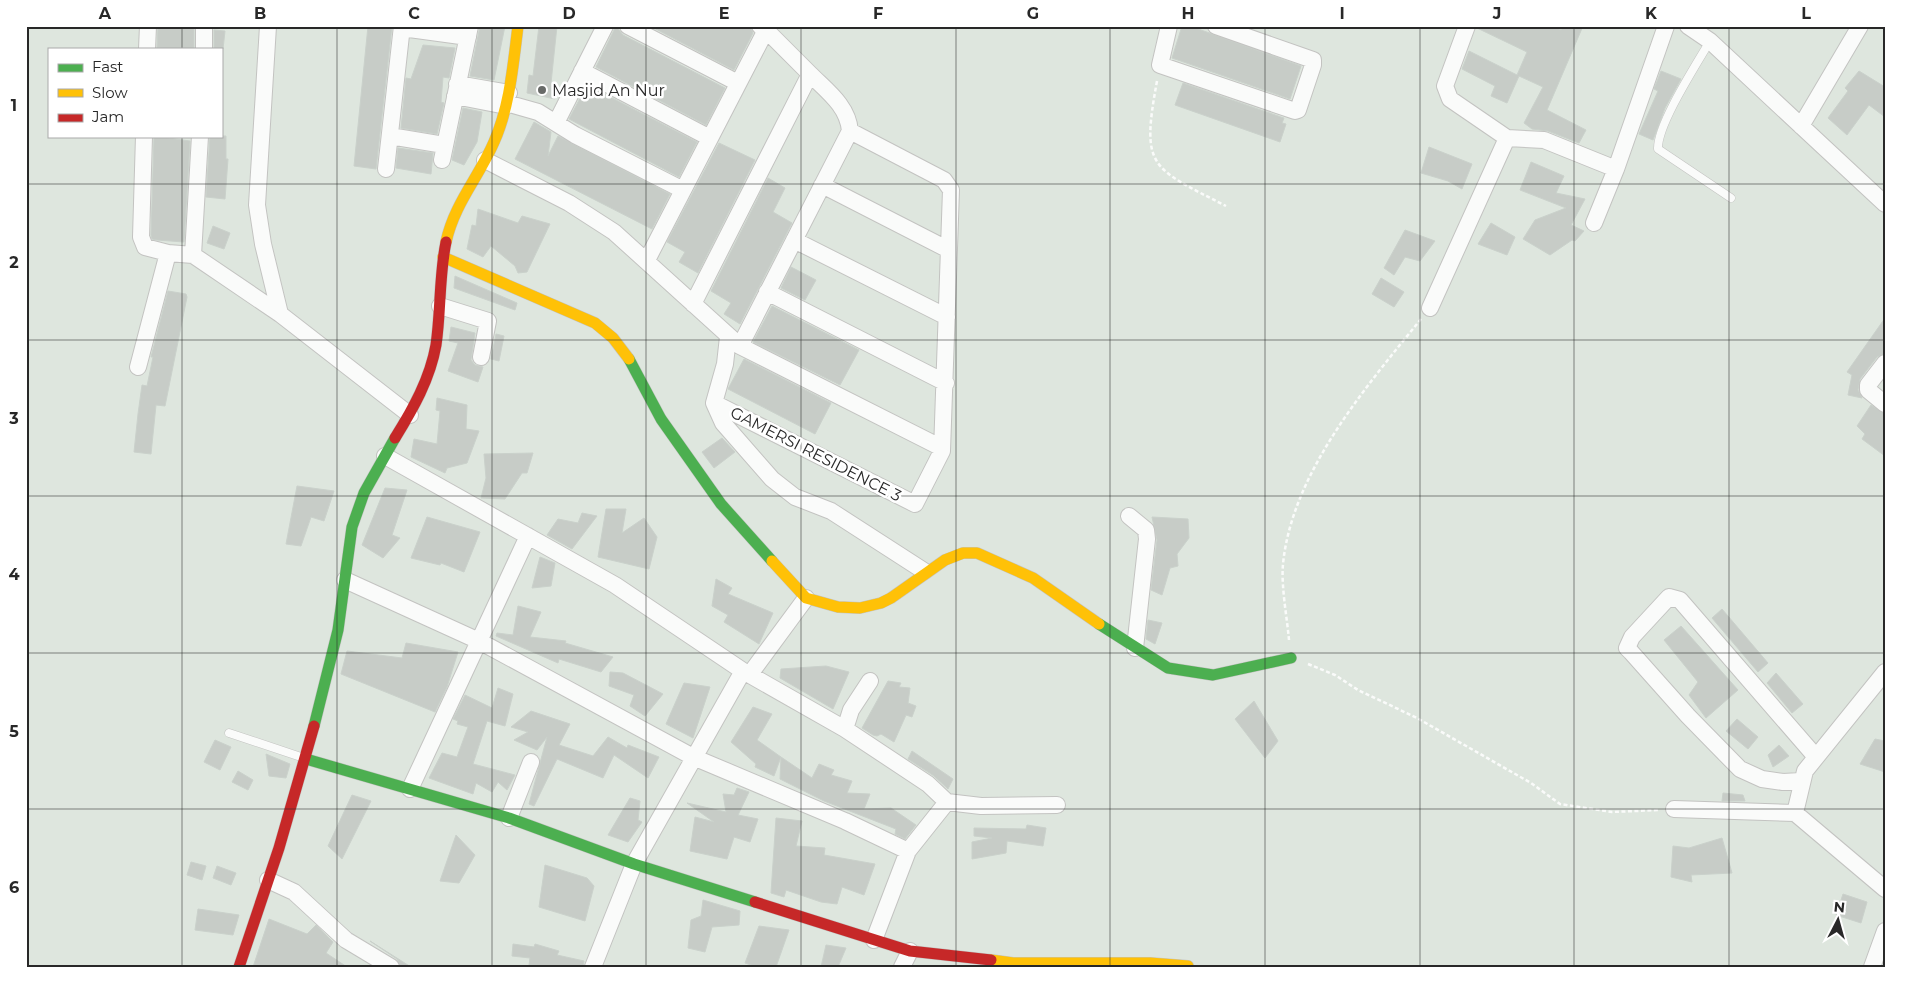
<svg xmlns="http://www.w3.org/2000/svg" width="1911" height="993" font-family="Montserrat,sans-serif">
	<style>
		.building { fill: #c7ccc7; stroke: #cad1cb }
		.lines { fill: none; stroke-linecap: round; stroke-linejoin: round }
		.lane-casing { stroke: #c3c3c1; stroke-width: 9 }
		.street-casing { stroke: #c3c3c1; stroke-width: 18 }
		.fast-casing { stroke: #c3c3c1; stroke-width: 12 }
		.slow-casing { stroke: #c3c3c1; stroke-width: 12 }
		.jam-casing { stroke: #c3c3c1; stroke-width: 12 }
		.path { stroke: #fafbfa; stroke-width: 2.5; stroke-dasharray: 4 2.5; stroke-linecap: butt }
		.lane { stroke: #fafbfa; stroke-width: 8 }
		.street { stroke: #fafbfa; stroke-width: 16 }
		.fast { stroke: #4caf50; stroke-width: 11 }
		.slow { stroke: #ffc107; stroke-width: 11 }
		.jam { stroke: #c62828; stroke-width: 11 }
		.grid { fill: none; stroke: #282828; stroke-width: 1; stroke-opacity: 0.55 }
		.poi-dot { fill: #686a68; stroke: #fff; stroke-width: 2 }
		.labels { text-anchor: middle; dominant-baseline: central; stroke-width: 5; stroke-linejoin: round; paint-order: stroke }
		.poi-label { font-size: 16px; fill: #282828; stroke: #fff; text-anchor: start }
		.street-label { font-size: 16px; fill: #282828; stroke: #fff }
		.neatline { fill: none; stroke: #282828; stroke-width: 2 }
		.grid-label { font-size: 16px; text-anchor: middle; font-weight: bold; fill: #282828 }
	</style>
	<rect width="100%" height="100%" fill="#dee6de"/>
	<!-- building -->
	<path class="building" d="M158,26h36v23l-37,-1z
		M368,26h24l-16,143 -22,-3z
		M480,26h25l-11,54 -24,-4z
		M539,26h18l-6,57 6,1 -2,15 -28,-6 2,-18 4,1z
		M616,26l7,9 102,53 -19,37 -110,-58z
		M650,26h100l3,7 -19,37z
		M1182,26h8l111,40 -11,33 -118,-41z
		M1477,26h75l9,4 2,-4h20l-36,84 39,20 -7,13 -31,-12 -16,-2 -8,-6 19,-36 -24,-11 -12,27 -16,-7 4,-10 -33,-17 7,-18 48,24 10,-23 -50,-24z
		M214,30l11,1 -2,18h-9z
		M423,45l32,3 -6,30 -6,-1 -2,25 3,1 -7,31 -36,-6 5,-50 5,1z
		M1661,71l20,8 -16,29 -12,32 -14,-6 19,-43 -4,-2z
		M1859,71l26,16v30l-16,-12 -22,30 -19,-17 20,-27 -3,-3z
		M1183,83l101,35 -2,5 4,1 -6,18 -105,-37z
		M587,85l110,57 -18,35 -110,-58z
		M463,108l19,4 -5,30 -13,23 -12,-5z
		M534,122l17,10 -3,24 10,-20 112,58 -18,35 -137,-70z
		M154,136l36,5 -6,101 -27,-2 -5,-1 -1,-4z
		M210,136h16v23h2l-3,40 -19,-2z
		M719,143l36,17 -57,113 -19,-11 6,-10 -18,-10z
		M1429,147l43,17 -10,25 -14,-8 -27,-8z
		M398,148l35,5 -2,21 -35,-6z
		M1531,162l33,14 -8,17 29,6 -14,26 13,6 -9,10 -3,-1 -22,15 -27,-16 12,-19 31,-12 -46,-18z
		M768,178l17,10 -12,24 19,11 -52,101 -16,-10 7,-11 -20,-12z
		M478,209l40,14 4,-7 28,8 -23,48 -9,1 -3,-7 -24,-20 -8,11 -16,-8 5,-24 4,1z
		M1491,223l24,14 -8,18 -29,-11z
		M213,226l17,7 -6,16 -17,-6z
		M1405,230l30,11 -15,20 -15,-4 -11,18 -10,-7z
		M791,267l25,13 -11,20 -24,-12z
		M455,276l62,27 -2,7 -61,-22z
		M1381,278l23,14 -10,15 -22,-13z
		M168,291l18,3 1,3 -22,109 -9,-1 -5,49 -17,-2 4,-38 4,-29 5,1 6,-29h-2z
		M772,306l87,44 -19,35 -87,-43z
		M1885,318v35l-8,4 -17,22 -2,11 4,8 -14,-3 4,-20 -5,-3z
		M451,327l24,6 -4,27 4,5 8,2 -5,15 -30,-11 10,-28 -9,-2z
		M496,334l8,2 -5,25 -8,-2z
		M744,359l87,44 -16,31 -87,-45z
		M437,398l30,7 -1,24 13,2 -12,32 -20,5 -2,5 -34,-16 3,-18 23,5 3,-33 -4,-1z
		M1871,405l14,9v42l-23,-17 3,-5 -8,-8z
		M722,438l13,14 -21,16 -12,-16z
		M533,453l-6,20h-5l-17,26 -24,-1 5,-20 -2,-24z
		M297,486l37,5 -10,30 -13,-4 -10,29 -15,-2z
		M385,488l22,2 -15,45 8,3 -17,20 -21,-13z
		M606,509h20l-4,24 22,-15 13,19 -8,32 -51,-12z
		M582,513l15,3 -25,33 -25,-14 11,-16 20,4z
		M427,517l53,15 -16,40 -23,-9 -1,2 -29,-7z
		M1152,517l36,2 1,19 -12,16 1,12 -8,2 -8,27 -11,-5 6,-50z
		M540,557l15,6 -4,23 -19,2z
		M716,579l16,9 -4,6 45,19 -14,31 -35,-22 4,-7 -16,-9z
		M518,606l23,6 -11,25 36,4 -1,2 48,14 -12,15 -42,-13 -1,4 -62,-27 1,-3 16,2z
		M1722,609l46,54 -10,9 -46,-54z
		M1148,620l14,3 -7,21 -9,-5z
		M1681,626l57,64 -32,28 -17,-23 9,-13 -34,-42z
		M406,643l52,9 -11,35 -12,25 -94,-38 6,-23 55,7z
		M826,666l23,6 -16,37 -53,-31 1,-9z
		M610,672l13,1 40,21 -18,22 -15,-10 4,-11 -25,-9z
		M1776,673l27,31 -11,9 -25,-30z
		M888,681l13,2 -2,4 11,1 -2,15 8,3 -4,11 -6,-2 -12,27 -13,-8 -4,2 -4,-1 -11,-7z
		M684,683l26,4 -17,51 -27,-14z
		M498,688l15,6 -8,32 -18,-5 -14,43 42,11 -8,15 -9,-8 -6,10 -16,-9 -3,11 -44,-16 13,-25 15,4 11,-30 -11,-3 1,-3 -5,-2 12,-24 27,13z
		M1254,701l24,40 -13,17 -30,-39z
		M753,707l19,7 -15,26 24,17 -7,19 -19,-9 1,-3 -25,-22z
		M531,711l39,13 -11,21 34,11 15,-19 19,11 1,-3 31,12 -11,21 -34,-23 -11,23 -46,-19 -23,47 -5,-2 18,-67 -10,13 -23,-10 14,-8 -17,-5z
		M1737,719l21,18 -10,12 -22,-18z
		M1875,739l10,2v31l-25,-8z
		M215,740l16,7 -11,23 -16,-8z
		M1779,745l10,11 -16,11 -5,-12z
		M912,751l41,28 -5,10 -14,-13 -26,-17z
		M266,754l24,10 -4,14 -17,-2z
		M781,757l31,21 7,-14 15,6 -3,5 21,6 -5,12 23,1 -6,15 27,-1 25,17 -11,14 -10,-5 1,-5 -72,-28 -44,-22z
		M238,771l15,9 -5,10 -16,-8z
		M737,788l12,4 -11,23 20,4 -8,23 -16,-5 -7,22 -37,-8 5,-34 19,5 -27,-19 39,9 -3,-18 11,1z
		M1723,793l20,2 2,6h-23z
		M352,795l19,6 -29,58 -14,-13z
		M630,798l10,3 -2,19 4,2 -14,20 -20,-7z
		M776,818l26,3 -6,25 29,2 -1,7 51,9 -11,31 -22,-8 -5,17 -16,-2 -35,-12 -2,7 -13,-4z
		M1027,825l19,3 -3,18 -36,-5 -1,12 -34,6v-17l20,-4 -18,-2v-8l52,1z
		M456,835l19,20 -16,28 -19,-2z
		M1722,838l10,35 -41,2 1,7 -21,-5 2,-31 16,2z
		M191,862l15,4 -4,14 -15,-5z
		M545,865l42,13 7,8 -9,35 -46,-14z
		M217,866l19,7 -5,12 -18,-7z
		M1843,894l24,8 -6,21 -25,-8z
		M703,900l37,11 -1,14 -27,2 -7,25 -17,-4 3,-28 10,-4z
		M198,909l41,6 -6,20 -38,-5z
		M269,919l38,15 9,-9 17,17 -7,11 21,14h-94z
		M759,926l30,4 -13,37h-19l-12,-4z
		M370,941l41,26h-10l-4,-8z
		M513,944l21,3 1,-3 24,7 -2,4 27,6 -1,6 -54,-2 1,-7 -18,-2z
		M826,945l20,3 -8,19h-17z"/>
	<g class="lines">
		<!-- lane casing -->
		<g class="lane-casing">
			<path id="lane" d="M1710,41c-14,24 -53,84 -52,108l73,49
				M229,733l75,25"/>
		</g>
		<!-- street casing -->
		<g class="street-casing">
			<path id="street" d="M268,26l-11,179 6,39 17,70
				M628,26l110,57
				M1169,26l-9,39 135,46 3,-1 15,-45v-5l-97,-34
				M1467,26l-22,60 5,13 57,39 37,2 72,29 50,-143
				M1688,26l22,15 175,163
				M402,28l66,9
				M147,49l1,-23
				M204,49v-23
				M582,71l128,67
				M457,84l52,9
				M455,96l51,10
				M506,103l32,9 37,23 108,55
				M556,123l49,-97
				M1801,126l59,-100
				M144,136l-3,101 4,10 23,6 25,2 87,59 130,101
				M390,136l54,9
				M442,160l28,-134
				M485,160l84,43 45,29 126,114 202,102
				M386,169l16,-143
				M822,185l127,65
				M1594,223l22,-54
				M794,240l153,77
				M193,255l7,-119
				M647,260l119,-230 -6,-4
				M767,292l179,91
				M693,304l117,-230 -44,-44
				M440,306l48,15 -7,36
				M1430,308l77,-170
				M728,337l-3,27 -11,39 9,20 49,56 23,18 36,14 93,60
				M740,346l110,-215c-2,-25 -23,-40 -40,-57
				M1885,363l-17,22v5l17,14
				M138,367l30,-114
				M714,403l201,101 27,-53 9,-261 -7,-10 -94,-49
				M385,456l230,129 128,86 102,58 83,55 19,18 -39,49 -34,89
				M1129,516l17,14 1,9 -12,109
				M345,580l134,61 214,116 152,64 63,30
				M750,674l56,-76
				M845,729l6,-19 19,-29
				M1801,781l-18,1 -21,-3 -22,-10 -52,-53 -57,-64 -4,-4 5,-11 37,-40 11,3 136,157
				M410,789l118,-253
				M947,802l34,4 76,-1
				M1674,809l121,4 90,76
				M1795,813l10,-42 80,-99
				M509,818l22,-56
				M268,880l26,12 52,48 45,27
				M593,967l41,-103 109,-193
				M902,967l8,-16
				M1872,967l13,-36"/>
		</g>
		<!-- fast casing -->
		<g class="fast-casing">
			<path id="fast" d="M629,359l32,60 60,85 51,57
				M1099,624l69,44 45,7 78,-17
				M314,726l24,-96 14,-103 12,-34 31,-55
				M306,759l203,59 125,46 121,38"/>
		</g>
		<!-- slow casing -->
		<g class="slow-casing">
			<path id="slow" d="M446,242c8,-38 33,-65 48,-100 16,-36 19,-77 24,-116
				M443,257l152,66 18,15 16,21
				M772,561l34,37 32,9 22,1 21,-5 10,-5 54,-38 18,-7h14l56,25 66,46
				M991,960l22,3h137l38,3"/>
		</g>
		<!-- jam casing -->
		<g class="jam-casing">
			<path id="jam" d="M395,438c18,-29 35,-59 41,-93 5,-34 3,-69 10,-103
				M755,902l155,49 81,9
				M239,967l40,-119 35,-122"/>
		</g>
		<!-- path -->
		<path class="path" d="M1157,81c-16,87 -7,86 69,125
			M1289,640c-2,-23 -8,-53 -6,-76 9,-91 82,-176 138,-245
			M1308,664l27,11 23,15 59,28 114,65 29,21 52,8 47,-2"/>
		<!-- lane -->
		<use href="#lane" class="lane"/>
		<!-- street -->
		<use href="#street" class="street"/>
		<!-- fast -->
		<use href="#fast" class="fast"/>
		<!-- slow -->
		<use href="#slow" class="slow"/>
		<!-- jam -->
		<use href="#jam" class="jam"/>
	</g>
	<!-- grid -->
	<path class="grid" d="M182,26v23M337,26v941M492,26v941M646,26v941M801,26v941M956,26v941M1110,26v941M1265,26v941M1420,26v941M1574,26v941M1729,26v941M182,136v831M26,184h1859M26,340h1859M26,496h1859M26,653h1859M26,809h1859"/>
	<!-- markers -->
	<circle class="poi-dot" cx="542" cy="90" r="5"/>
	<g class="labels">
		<!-- poi labels -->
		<g class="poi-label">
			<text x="552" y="90">Masjid An Nur</text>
		</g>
		<!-- street labels -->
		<g class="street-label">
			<text transform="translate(816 454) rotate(27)">GAMERSI RESIDENCE 3</text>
		</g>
	</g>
	<!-- border -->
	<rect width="1911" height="993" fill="none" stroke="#ffffff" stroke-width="55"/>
	<!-- legend -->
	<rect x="48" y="48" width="175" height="90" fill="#ffffff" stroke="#a9a9a9"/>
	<rect x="58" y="64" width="25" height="8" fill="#4caf50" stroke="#a9a9a9"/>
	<text x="92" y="72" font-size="15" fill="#282828">Fast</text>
	<rect x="58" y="89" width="25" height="8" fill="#ffc107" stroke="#a9a9a9"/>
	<text x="92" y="98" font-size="15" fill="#282828">Slow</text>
	<rect x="58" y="114" width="25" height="8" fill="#c62828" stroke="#a9a9a9"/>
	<text x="92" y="122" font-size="15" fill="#282828">Jam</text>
	<!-- north arrow -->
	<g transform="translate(1838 920) rotate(6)" stroke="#ffffff" stroke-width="4" paint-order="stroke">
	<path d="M0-4L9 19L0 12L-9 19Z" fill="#282828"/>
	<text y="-8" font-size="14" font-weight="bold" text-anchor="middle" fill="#282828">N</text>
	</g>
	<rect x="28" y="28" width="1856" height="938" class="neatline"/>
	<g class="grid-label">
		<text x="105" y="19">A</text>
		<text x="260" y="19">B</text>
		<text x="414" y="19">C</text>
		<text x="569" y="19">D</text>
		<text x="724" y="19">E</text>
		<text x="878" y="19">F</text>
		<text x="1033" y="19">G</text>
		<text x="1188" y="19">H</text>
		<text x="1342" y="19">I</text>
		<text x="1497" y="19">J</text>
		<text x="1651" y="19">K</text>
		<text x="1806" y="19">L</text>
		<text x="14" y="111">1</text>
		<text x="14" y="268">2</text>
		<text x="14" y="424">3</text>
		<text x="14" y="580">4</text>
		<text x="14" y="737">5</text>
		<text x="14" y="893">6</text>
	</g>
</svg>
